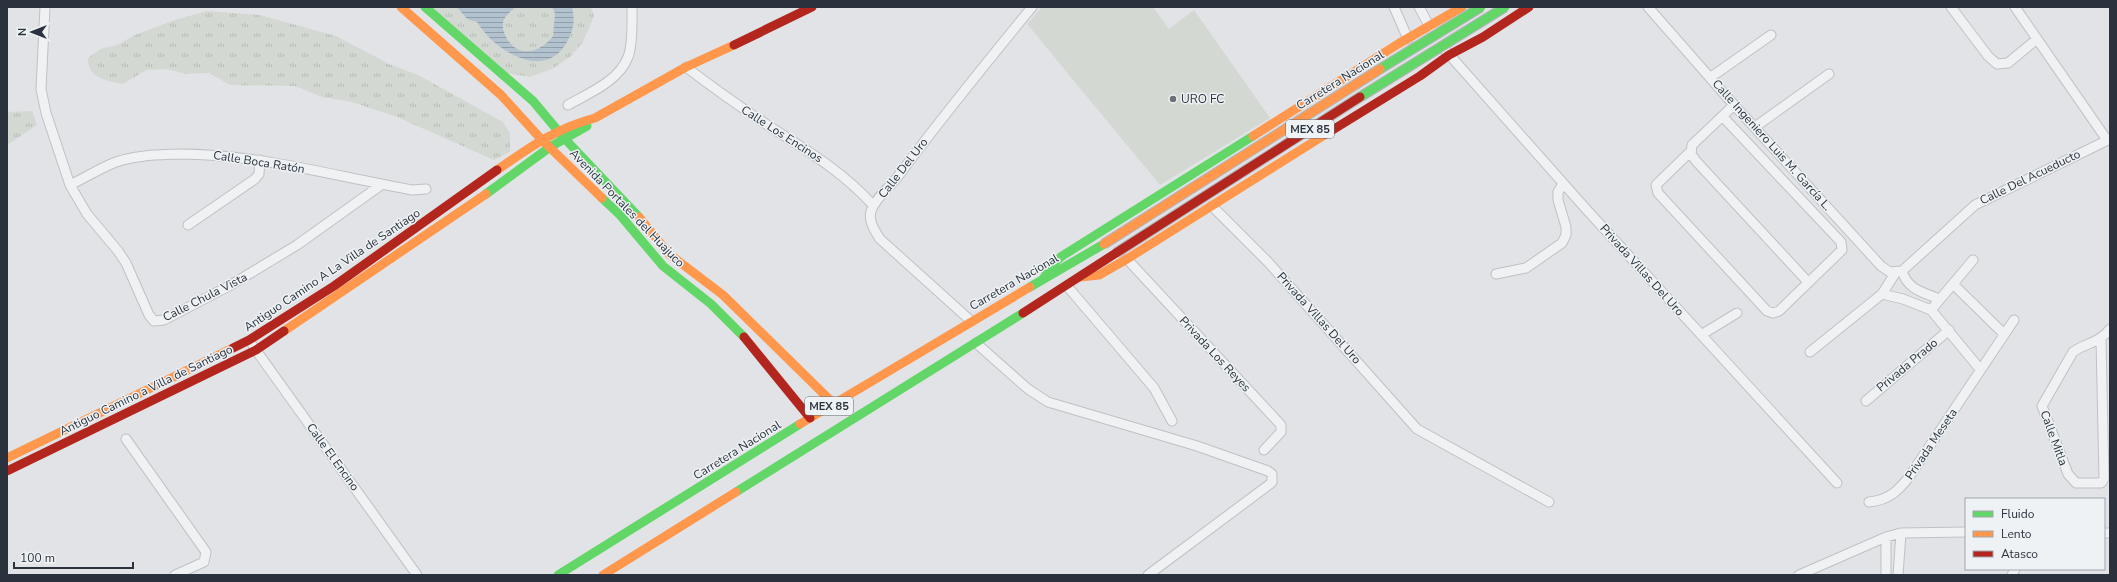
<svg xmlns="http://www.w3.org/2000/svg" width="2117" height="582" font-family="'Nunito Sans',sans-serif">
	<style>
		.grass { fill: url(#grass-tufts) }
		.pitch { fill: #d3d9d2 }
		.water { fill: url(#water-rules) }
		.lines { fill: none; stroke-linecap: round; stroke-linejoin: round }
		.street-casing { stroke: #c0c1c4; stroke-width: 11 }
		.street { stroke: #f0f1f3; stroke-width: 9 }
		.fast { stroke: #63d668; stroke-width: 9 }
		.slow { stroke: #ff974d; stroke-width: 9 }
		.jam { stroke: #b3261e; stroke-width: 9 }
		.fast-bridge-casing { stroke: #b4b6ba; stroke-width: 11; stroke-linecap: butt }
		.slow-bridge-casing { stroke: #b4b6ba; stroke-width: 11; stroke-linecap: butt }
		.jam-bridge-casing { stroke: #b4b6ba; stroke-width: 11; stroke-linecap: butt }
		.fast-bridge { stroke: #63d668; stroke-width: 9 }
		.slow-bridge { stroke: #ff974d; stroke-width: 9 }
		.jam-bridge { stroke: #b3261e; stroke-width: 9 }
		.poi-dot { fill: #6a7178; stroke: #eff2f5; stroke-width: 1.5 }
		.labels { text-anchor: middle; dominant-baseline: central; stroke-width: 3; stroke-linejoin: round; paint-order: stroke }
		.shield { fill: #eff2f5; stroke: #656c74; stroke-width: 1 }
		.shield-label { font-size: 11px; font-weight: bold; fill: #2a333d }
		.street-label { font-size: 12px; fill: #2a333d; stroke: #eff2f5 }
		.poi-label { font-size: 12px; fill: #2a333d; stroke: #eff2f5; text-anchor: start }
	</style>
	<defs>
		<pattern id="grass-tufts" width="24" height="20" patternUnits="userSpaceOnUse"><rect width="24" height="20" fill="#d3d9d2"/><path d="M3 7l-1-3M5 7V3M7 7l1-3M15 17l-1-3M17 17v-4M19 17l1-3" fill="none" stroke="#b5bbb5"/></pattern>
		<pattern id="water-rules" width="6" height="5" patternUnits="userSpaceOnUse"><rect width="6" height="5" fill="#b2c2ce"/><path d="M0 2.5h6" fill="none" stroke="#919ea8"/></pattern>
	</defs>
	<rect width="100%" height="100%" fill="#e1e3e6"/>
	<!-- grass -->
	<path class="grass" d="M432,7h159l3,9 -11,26 -13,15 -18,12 -22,8 -24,-4z
		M207,11l53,4 76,21 53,28 29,11 85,47 7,11v19l-16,8 -97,-43 -45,-15 -30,-5 -27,-11 -65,-1 -21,-12 -23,1 -19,-5 -21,1 -23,14c-16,-3 -36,-6 -35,-26l12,-9 17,-4 20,-11 38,-14z
		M32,111l5,14 -30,20v-33z"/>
	<!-- pitch -->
	<path class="pitch" d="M1042,7h111l16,22 25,-19 76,108 -110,67 -133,-161z"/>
	<!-- water -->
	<path class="water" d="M457,7h59c-5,4 -13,10 -13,17 -1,5 2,11 4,15 13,20 34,13 46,-3l2,-23 -3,-6h20c3,12 2,22 -4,33 -21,43 -73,12 -91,-18l-10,-3z"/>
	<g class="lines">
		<!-- street casing -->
		<g class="street-casing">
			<path id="street" d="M45,7l-4,82 5,24 24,72 17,29 31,37 8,12 23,52 5,6 10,-1 65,-34 68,-41 84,-60
				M1394,7l14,32
				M1419,7l13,24
				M1648,7l86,98 147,161 9,6 12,-1
				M1951,7l37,49 9,8 11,-1 29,-24
				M2015,7l92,133
				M1446,51l140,158 251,274
				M686,67c26,20 53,39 80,57 40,26 75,46 107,81
				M1711,77l60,-42
				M568,105c21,-12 51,-24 60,-48 5,-12 4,-36 4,-50
				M1734,105l-42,40 -1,9 5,7 112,121
				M1755,127l74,-53
				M1691,151l-35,34 2,8 109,118 6,2 6,-2 63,-61 -1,-8 -118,-125
				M70,185c15,-7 30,-17 46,-23 20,-7 42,-7 63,-8 79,0 155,22 233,36l14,-1
				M1212,206l56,56 149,167 132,73
				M188,225l67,-46 4,-5 1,-14
				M1127,259l154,166v7l-17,18
				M1902,271l73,-66 135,-66
				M1902,271c6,19 21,21 37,28
				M1496,274l30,-6 36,-25 4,-8v-8l-8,-27v-8l5,-8
				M1953,284l51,50
				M1067,286l87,102 18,33
				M1882,294l21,5 28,11 49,59
				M1931,310l42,-50
				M971,321l-91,-82c-5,-8 -12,-18 -9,-28 5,-14 20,-25 28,-36 43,-58 88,-113 133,-168
				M1701,335l36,-22
				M2101,339l3,140 -3,4h-25l-8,-9 -26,-68 31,-54c14,-10 25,-8 37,-23
				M976,343l52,46 20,13 149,44 71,25 4,3v8l-2,2 -122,91
				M253,346l164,229
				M1810,352l72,-58 14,-22
				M1866,401l83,-71
				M126,439l80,113 -2,10 -29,13
				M1869,502c20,-2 29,-11 40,-25l105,-157
				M2104,533h6
				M1886,537v38
				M1799,575l87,-38 15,-4 65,-1
				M1898,575l3,-42
				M2012,575l3,-6"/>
		</g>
		<!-- street -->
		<use href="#street" class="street"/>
		<!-- fast -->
		<path class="fast" d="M425,7l108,94 31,37 75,79
			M486,194l64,-47 37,-21
			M602,198l18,17 43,51 48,38 33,33
			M1043,279l11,-16 8,-7 191,-120
			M1030,287l74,-43
			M736,492l287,-179
			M558,575l242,-151"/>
		<!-- slow -->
		<path class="slow" d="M401,7l100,88 40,44 61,59
			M1253,136l145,-92 64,-37
			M497,170c32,-22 59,-42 98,-52l91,-51 48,-22
			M639,217l30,37 54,41 110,108
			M1080,277l19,-2 28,-16 199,-125
			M284,331l202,-137
			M800,424l230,-137
			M7,458l226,-110
			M603,575l133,-83"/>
		<!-- jam -->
		<path class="jam" d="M734,45l78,-38
			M1326,134l94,-58 29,-21 34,-18 46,-30
			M1023,313l93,-60
			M744,337l66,81
			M233,348l16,-8 85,-54 163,-116
			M7,471l249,-121 28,-19"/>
		<!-- fast-bridge casing -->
		<g class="fast-bridge-casing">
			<path id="fast-bridge" d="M1380,69l101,-62
				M1360,97l145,-90"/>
		</g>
		<!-- slow-bridge casing -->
		<g class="slow-bridge-casing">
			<path id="slow-bridge" d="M1104,244l276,-175"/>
		</g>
		<!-- jam-bridge casing -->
		<g class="jam-bridge-casing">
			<path id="jam-bridge" d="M1116,253l244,-156"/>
		</g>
		<!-- fast-bridge -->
		<use href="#fast-bridge" class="fast-bridge"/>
		<!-- slow-bridge -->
		<use href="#slow-bridge" class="slow-bridge"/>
		<!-- jam-bridge -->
		<use href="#jam-bridge" class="jam-bridge"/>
	</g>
	<!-- markers -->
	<circle class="poi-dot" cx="1173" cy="99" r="4"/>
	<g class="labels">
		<!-- shield labels -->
		<g class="shield">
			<rect x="1286" y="120" width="48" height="18" rx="3"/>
			<rect x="805" y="397" width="48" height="18" rx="3"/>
		</g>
		<g class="shield-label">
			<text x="1310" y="129">MEX 85</text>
			<text x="829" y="406">MEX 85</text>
		</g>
		<!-- street labels -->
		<g class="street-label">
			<text transform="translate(1340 80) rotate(-32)">Carretera Nacional</text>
			<text transform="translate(782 134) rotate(33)">Calle Los Encinos</text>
			<text transform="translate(1772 145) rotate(48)">Calle Ingeniero Luis M. García L.</text>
			<text transform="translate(259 162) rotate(9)">Calle Boca Ratón</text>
			<text transform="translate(903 168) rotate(-52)">Calle Del Uro</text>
			<text transform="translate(2030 177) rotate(-26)">Calle Del Acueducto</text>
			<text transform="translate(627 208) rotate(46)">Avenida Portales del Huajuco</text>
			<text transform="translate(332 270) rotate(-34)">Antiguo Camino A La Villa de Santiago</text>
			<text transform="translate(1642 270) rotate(48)">Privada Villas Del Uro</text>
			<text transform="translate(1014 282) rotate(-30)">Carretera Nacional</text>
			<text transform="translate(205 297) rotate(-27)">Calle Chula Vista</text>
			<text transform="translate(1319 318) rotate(48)">Privada Villas Del Uro</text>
			<text transform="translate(1215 354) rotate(47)">Privada Los Reyes</text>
			<text transform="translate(1907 365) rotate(-40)">Privada Prado</text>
			<text transform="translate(146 390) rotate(-26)">Antiguo Camino a Villa de Santiago</text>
			<text transform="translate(2054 438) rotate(70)">Calle Mitla</text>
			<text transform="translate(1931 444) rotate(-56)">Privada Meseta</text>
			<text transform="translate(737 450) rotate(-32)">Carretera Nacional</text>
			<text transform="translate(333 457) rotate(54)">Calle El Encino</text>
		</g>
		<!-- poi labels -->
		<g class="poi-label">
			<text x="1181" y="99">URO FC</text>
		</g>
	</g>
	<!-- border -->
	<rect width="2117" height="582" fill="none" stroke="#2a333d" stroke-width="16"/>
	<!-- legend -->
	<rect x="1965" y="498" width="140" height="72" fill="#eff2f5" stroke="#a0a6ab"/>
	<rect x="1973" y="511" width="20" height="6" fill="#63d668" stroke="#a0a6ab"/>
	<text x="2001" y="518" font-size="12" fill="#2a333d">Fluido</text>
	<rect x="1973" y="531" width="20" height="6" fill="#ff974d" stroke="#a0a6ab"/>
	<text x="2001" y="538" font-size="12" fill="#2a333d">Lento</text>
	<rect x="1973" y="551" width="20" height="6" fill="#b3261e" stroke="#a0a6ab"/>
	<text x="2001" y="558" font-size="12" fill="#2a333d">Atasco</text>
	<!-- north arrow -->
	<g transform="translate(32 32) rotate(270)" stroke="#eff2f5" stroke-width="3" paint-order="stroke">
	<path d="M0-3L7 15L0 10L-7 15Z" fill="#2a333d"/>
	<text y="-6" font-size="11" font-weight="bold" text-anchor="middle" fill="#2a333d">N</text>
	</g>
	<!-- scale -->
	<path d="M14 562v6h119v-6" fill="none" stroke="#2a333d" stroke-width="2"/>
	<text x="20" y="562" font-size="12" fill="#2a333d" stroke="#eff2f5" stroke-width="3" paint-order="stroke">100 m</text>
</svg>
